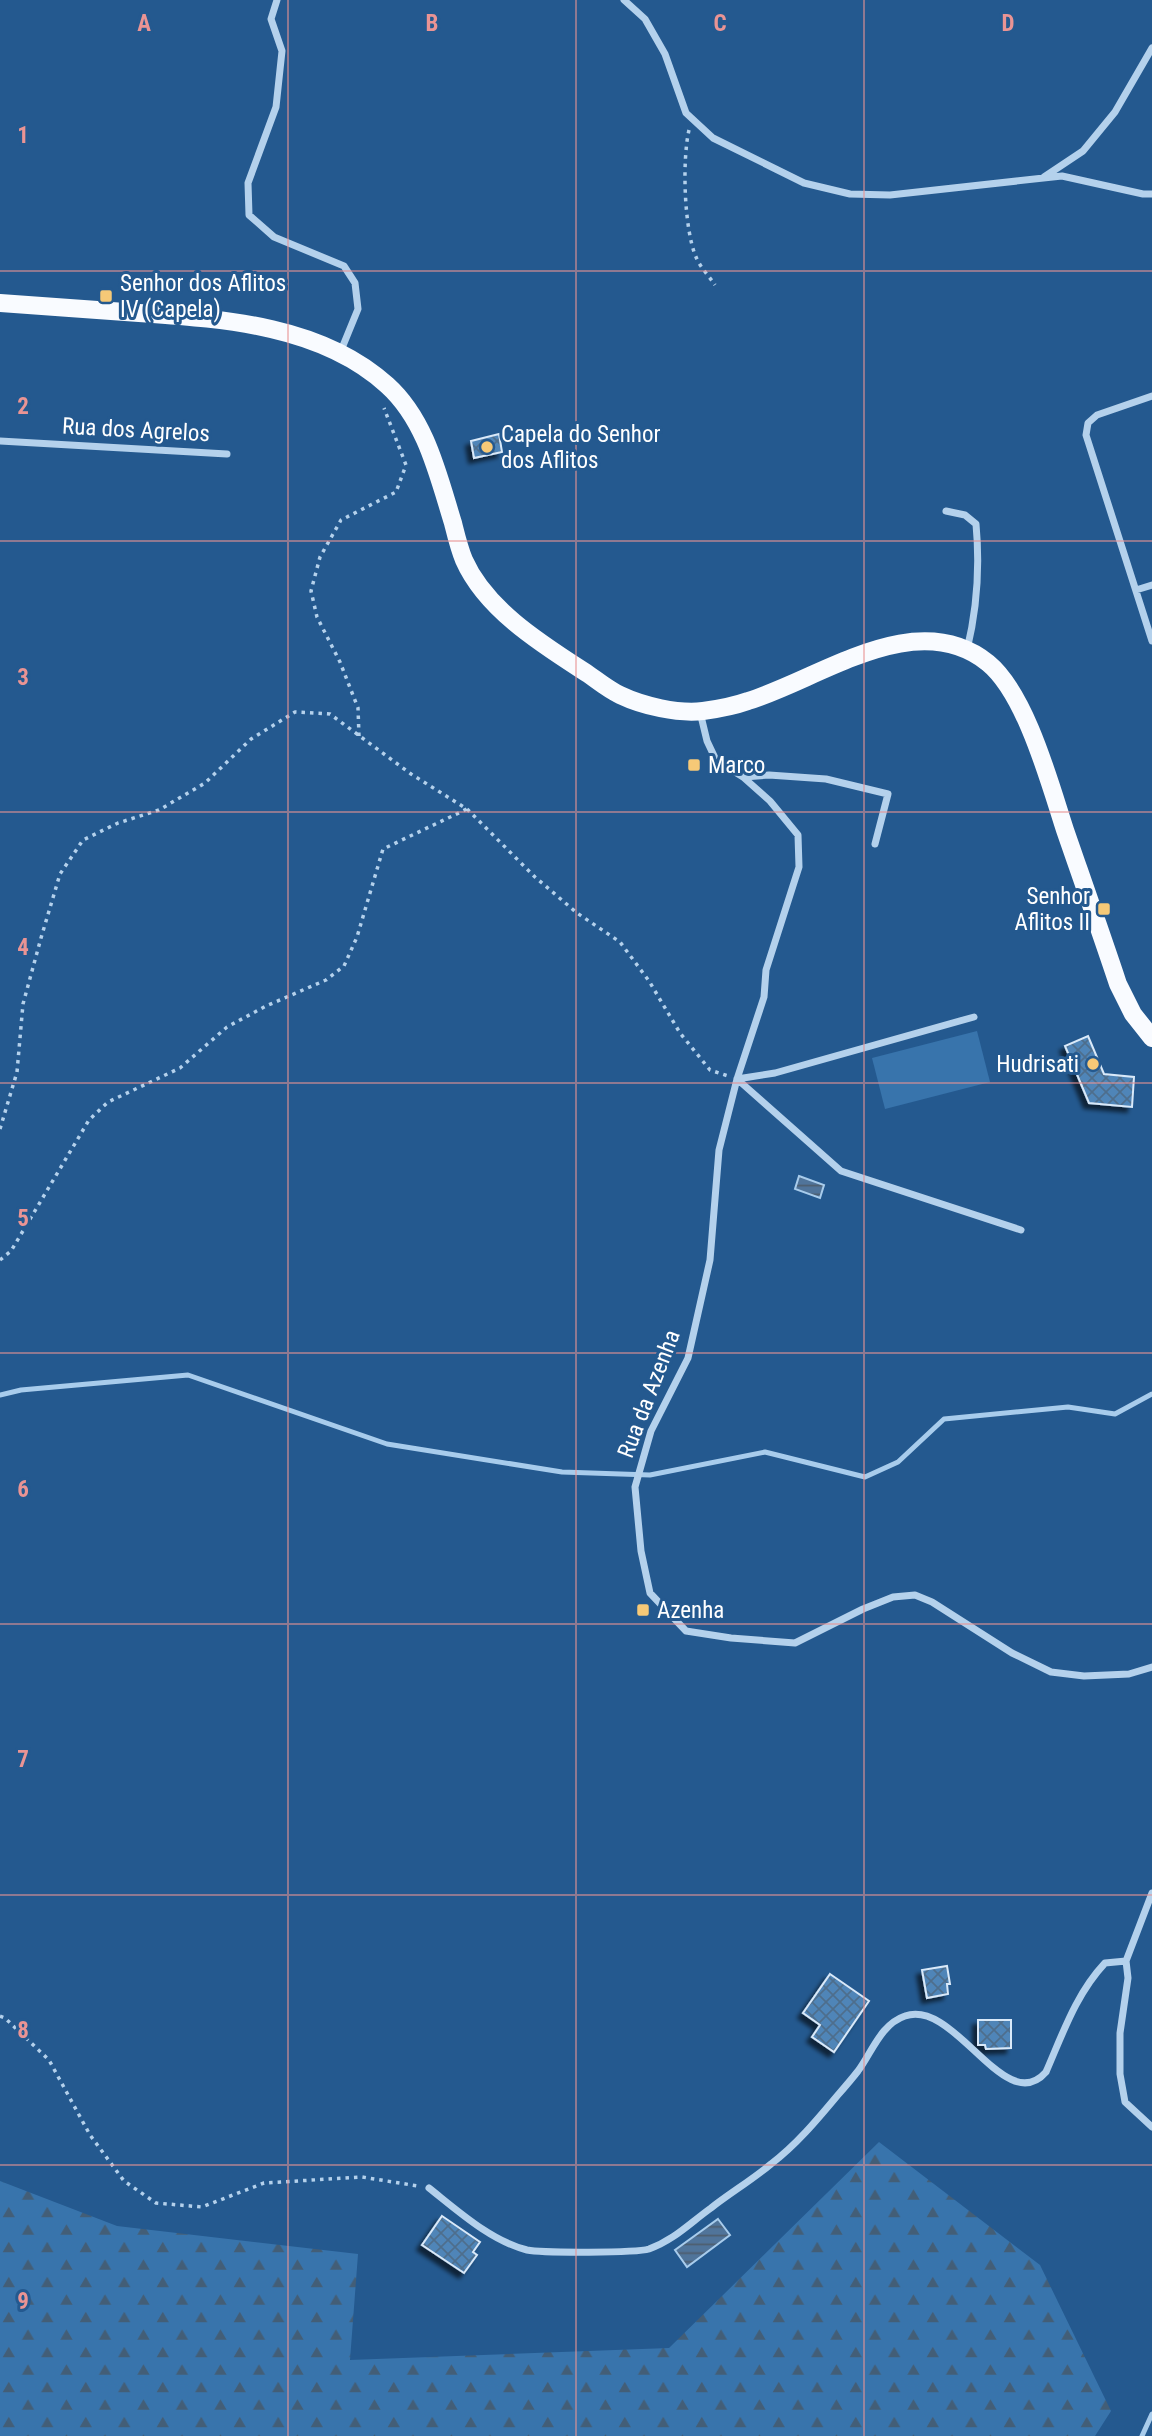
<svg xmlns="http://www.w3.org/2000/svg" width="1152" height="2436" font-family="'Roboto Condensed',sans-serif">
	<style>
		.grass { fill: #3874ac }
		.forest { fill: url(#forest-firs) }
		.water { fill: url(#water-rules); stroke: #a8ccec; stroke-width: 2 }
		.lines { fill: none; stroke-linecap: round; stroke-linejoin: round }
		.stream { stroke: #a8ccec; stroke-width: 5 }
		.building { fill: url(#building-cross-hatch); stroke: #d9e9f9; stroke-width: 2; filter: url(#shadow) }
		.path { stroke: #b4d1ec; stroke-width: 3.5; stroke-dasharray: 3.5 5; stroke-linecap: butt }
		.street { stroke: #b4d1ec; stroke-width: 7 }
		.primary { stroke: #f9fbff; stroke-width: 18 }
		.grid { fill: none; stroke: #ea9494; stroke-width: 2; stroke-opacity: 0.55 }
		.poi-dot { fill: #f6c977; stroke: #24598f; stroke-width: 2.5 }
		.labels { text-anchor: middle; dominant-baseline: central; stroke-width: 6; stroke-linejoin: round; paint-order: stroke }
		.poi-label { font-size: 23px; fill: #fff; stroke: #24598f; text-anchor: start }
		.street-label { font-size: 23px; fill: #fff; stroke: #24598f }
		.grid-label { font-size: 23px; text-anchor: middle; font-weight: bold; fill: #ea9494; stroke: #24598f; stroke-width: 6; stroke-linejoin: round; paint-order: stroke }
	</style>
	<defs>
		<pattern id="forest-firs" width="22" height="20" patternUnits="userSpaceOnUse" patternTransform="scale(1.75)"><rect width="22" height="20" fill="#3874ac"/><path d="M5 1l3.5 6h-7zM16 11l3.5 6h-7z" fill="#435e77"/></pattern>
		<pattern id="water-rules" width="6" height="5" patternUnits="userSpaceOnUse" patternTransform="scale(1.75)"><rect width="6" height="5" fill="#50749a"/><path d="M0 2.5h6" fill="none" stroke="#4e5e6f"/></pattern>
		<pattern id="building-cross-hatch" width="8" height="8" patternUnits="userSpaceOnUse" patternTransform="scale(1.75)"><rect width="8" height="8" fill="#5085b8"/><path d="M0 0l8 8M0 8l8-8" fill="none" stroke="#4e6e8d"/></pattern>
		<filter id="shadow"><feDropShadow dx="-5" dy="5" stdDeviation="2" flood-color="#0009"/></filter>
	</defs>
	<rect width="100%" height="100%" fill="#24598f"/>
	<!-- grass -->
	<path class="grass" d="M977,1031l13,51 -105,27 -13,-51z"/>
	<!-- forest -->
	<path class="forest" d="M879,2142l161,123 71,146 -16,25h-1095v-255l117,45 241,28 -8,106 319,-12z"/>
	<!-- water -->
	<path class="water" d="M799,1176l25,9 -4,13 -25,-9z
		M718,2219l12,16 -43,32 -12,-17z"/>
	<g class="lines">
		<!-- stream -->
		<path class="stream" d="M0,1395l21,-5 167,-15 199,69 175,28 88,3 115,-23 100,25 33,-15 46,-43 124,-12 47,7 37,-20
			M1142,2436l10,-22"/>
	</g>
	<!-- building -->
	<path class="building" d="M499,434l3,18 -28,6 -3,-17z
		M1088,1036l16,38 30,3 -2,30 -43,-4 -24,-57z
		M947,1966l3,18h-3l1,10 -21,4 -5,-28z
		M830,1974l39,27 -35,51 -22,-15 8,-12 -17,-12z
		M978,2020h33v28l-25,1 -1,-4h-7z
		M442,2216l38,26 -7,10 4,3 -13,18 -42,-28z"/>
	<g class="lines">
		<!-- path -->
		<path class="path" d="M689,130c-7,30 -5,99 7,127 4,10 13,19 19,28
			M359,736l-1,-28 -18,-46 -23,-45 -6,-26 9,-34 21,-37 55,-28 10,-27 -22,-57
			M0,1129l17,-57 6,-68 18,-66 19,-64 23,-34 35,-17 41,-13 46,-27 46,-44 44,-27 35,2 81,60 56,35 68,68 42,36 43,29 29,39 31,52 30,37 18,6
			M0,1260l11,-9 78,-131 19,-18 72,-34 47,-41 39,-21 60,-26 18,-14 13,-29 26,-88 84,-40
			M0,2016l5,2 44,42 41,75 34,46 32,22 46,4 62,-24 98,-6 56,9"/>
		<!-- street -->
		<path class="street" d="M277,0l-6,19 11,32 -6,56 -28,76 1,32 25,22 70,29 11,17 3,26 -18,44
			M624,0l21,19 20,35 21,59 27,25 91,45 46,11 40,1 172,-19 81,18h9
			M1044,177l39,-26 32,-39 37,-64
			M1152,396l-55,19 -9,8 -2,12 66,206
			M0,441l227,13
			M946,511l19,4 11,9c4,43 1,85 -9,126
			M1136,590l16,-5
			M700,712l7,29 9,19 27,17 27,24 28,34 1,32 -33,103 -2,27 -27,82 -18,71 -9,110 -22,98 -37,73 -16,56 6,64 9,42 36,38 45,7 64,5 68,-34 30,-12 22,-2 17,7 80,51 39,19 33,4 45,-2 23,-7
			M744,777l25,-2 57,4 62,15 -13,50
			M737,1079l104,92 180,59
			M737,1079l38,-6 199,-56
			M1152,1893l-26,68 2,17 -8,55v41l5,28 27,25
			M429,2188c29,23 62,53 98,62 15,3 109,3 122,-1 25,-9 41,-26 62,-41 19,-15 41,-28 60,-44 25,-19 46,-44 66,-68 7,-8 14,-16 21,-25 14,-19 23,-47 47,-55 50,-18 100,103 141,56 17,-39 30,-78 59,-109l21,-2"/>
		<!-- primary -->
		<path class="primary" d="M0,303c46,3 93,7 139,10 85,6 182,12 248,72 39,35 51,90 66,138 3,12 6,25 11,37 22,50 79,85 124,114 10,7 21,16 32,21 23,11 58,19 83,16 15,-2 31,-5 45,-10 72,-22 168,-96 240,-38 38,31 62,121 77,167 18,52 36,103 53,154l15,30 19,24"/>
	</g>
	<!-- grid -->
	<path class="grid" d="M288,0v2436M576,0v2436M864,0v2436M0,271h1152M0,541h1152M0,812h1152M0,1083h1152M0,1353h1152M0,1624h1152M0,1895h1152M0,2165h1152"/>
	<!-- markers -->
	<g class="poi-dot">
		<rect x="99" y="289" width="14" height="14" rx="3.5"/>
		<circle cx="487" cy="447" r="7"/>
		<rect x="687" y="758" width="14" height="14" rx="3.5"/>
		<rect x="1097" y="902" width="14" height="14" rx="3.5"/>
		<circle cx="1093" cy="1064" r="7"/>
		<rect x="636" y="1603" width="14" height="14" rx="3.5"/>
	</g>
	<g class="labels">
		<!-- poi labels -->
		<g class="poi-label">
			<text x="120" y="283">Senhor dos Aflitos<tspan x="120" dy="26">IV (Capela)</tspan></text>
			<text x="501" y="434">Capela do Senhor<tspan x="501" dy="26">dos Aflitos</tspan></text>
			<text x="708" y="765">Marco</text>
			<text x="1090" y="896" text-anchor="end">Senhor<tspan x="1090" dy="26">Aflitos II</tspan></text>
			<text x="1079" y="1064" text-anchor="end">Hudrisati</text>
			<text x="657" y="1610">Azenha</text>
		</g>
		<!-- street labels -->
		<g class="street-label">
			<text transform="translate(136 430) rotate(3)">Rua dos Agrelos</text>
			<text transform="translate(649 1394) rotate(-69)">Rua da Azenha</text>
		</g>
	</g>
	<g class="grid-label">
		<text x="144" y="31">A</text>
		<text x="432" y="31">B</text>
		<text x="720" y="31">C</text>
		<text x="1008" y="31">D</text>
		<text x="23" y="143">1</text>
		<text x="23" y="414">2</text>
		<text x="23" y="685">3</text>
		<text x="23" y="955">4</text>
		<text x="23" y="1226">5</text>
		<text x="23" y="1497">6</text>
		<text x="23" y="1767">7</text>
		<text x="23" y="2038">8</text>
		<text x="23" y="2309">9</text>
	</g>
</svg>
